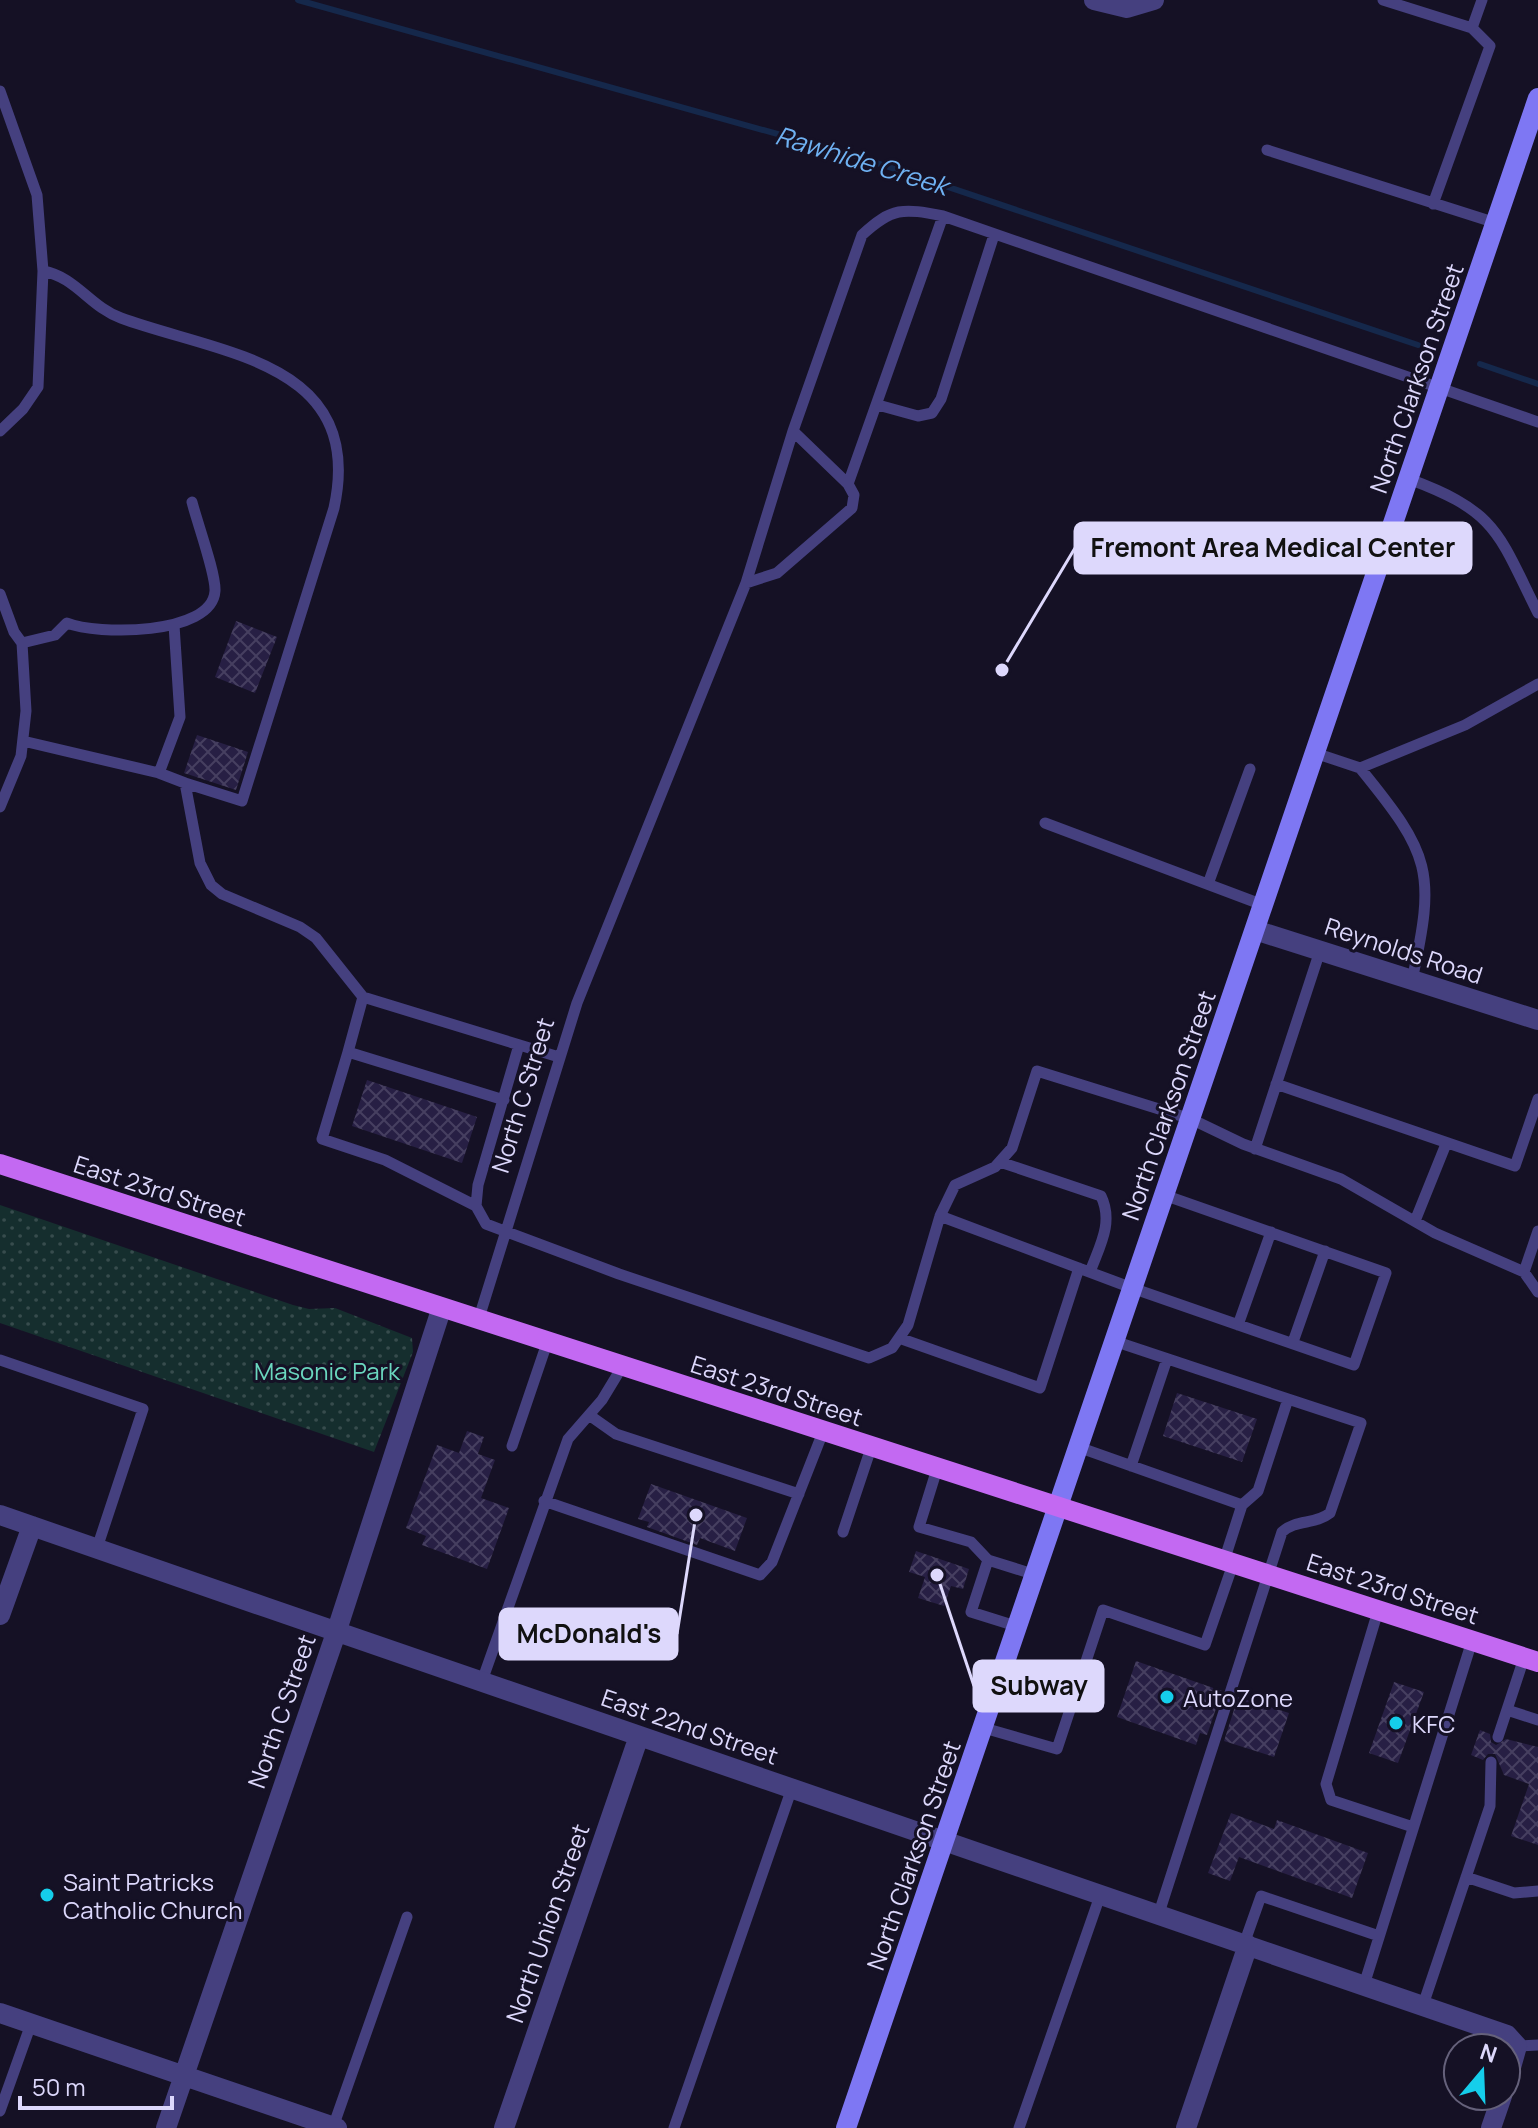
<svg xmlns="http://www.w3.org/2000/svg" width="1538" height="2128" font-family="Manrope,sans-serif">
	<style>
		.grass { fill: url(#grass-dots) }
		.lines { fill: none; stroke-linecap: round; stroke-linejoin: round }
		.stream { stroke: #15284b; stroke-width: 6 }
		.building { fill: url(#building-cross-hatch) }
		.lane { stroke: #45407f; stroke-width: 11 }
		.street { stroke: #45407f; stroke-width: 20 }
		.secondary { stroke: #7e77f3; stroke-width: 20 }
		.primary { stroke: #c369f2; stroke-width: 20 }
		.poi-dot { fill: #15ceeb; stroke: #151125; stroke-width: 3 }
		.labels { text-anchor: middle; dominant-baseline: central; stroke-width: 6; stroke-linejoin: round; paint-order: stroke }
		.street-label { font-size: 24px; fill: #ddd8fc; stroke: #151125 }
		.park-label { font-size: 24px; fill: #6ad6be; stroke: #151125 }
		.poi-label { font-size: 24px; fill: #ddd8fc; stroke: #151125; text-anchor: start }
		.water-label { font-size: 26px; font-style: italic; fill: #6fb1f2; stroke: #151125 }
		.leader { fill: none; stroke: #ddd8fc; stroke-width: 3 }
		.callout-dot { fill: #ddd8fc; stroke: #151125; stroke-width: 3 }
		.callout { fill: #ddd8fc; stroke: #ddd8fc; stroke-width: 3 }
		.callout-label { font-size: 26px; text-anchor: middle; font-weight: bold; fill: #111 }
	</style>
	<defs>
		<pattern id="grass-dots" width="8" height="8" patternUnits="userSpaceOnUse" patternTransform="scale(2)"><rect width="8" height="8" fill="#152e2e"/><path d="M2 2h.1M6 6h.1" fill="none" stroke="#374c4d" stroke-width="1.8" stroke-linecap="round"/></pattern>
		<pattern id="building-cross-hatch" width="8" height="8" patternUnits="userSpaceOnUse" patternTransform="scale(2)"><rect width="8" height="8" fill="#271f44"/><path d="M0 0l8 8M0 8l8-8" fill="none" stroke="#463f60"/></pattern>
	</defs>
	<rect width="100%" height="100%" fill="#151125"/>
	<!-- grass -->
	<path class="grass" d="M0,1205l293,100 16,4 26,-1 77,30 1,14 -39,100 -374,-129z"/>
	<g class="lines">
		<!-- stream -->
		<path class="stream" d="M298,0l558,156 562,189
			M1480,364l58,20"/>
	</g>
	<!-- building -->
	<path class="building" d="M236,621l41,16 -22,56 -40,-16z
		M197,735l51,17 -12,38 -52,-17z
		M367,1080l110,37 -15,46 -110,-37z
		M1177,1393l80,26 -15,43 -79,-26z
		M467,1431l17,6 -6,17 17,6 -14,38 28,10 -22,61 -65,-24 4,-9 -20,-8 31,-83 22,8z
		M651,1484l96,34 -12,33 -35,-13 -3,7 -50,-18 2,-5 -11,-3z
		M916,1551l53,18 -6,20 -12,-3 -7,20 -26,-8 7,-21 -16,-5z
		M1136,1661l86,30 -15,44 -7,-2 -4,12 -79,-28z
		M1394,1682l30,10 -26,71 -29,-10z
		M1238,1697l51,16 -15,44 -50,-16z
		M1480,1730l10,4 1,8 5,3 10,-6 32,8v98l-27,-9 18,-52 -25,-9 -9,-21h-7l-5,6 -12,-5z
		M1231,1813l43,16 3,-9 91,33 -16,45 -113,-41 -9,24 -22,-8z"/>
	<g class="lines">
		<!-- lane -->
		<path class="lane" d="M1383,0l89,28 18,18 -57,158
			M1472,28l10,-28
			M0,91l37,104 6,76 -5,116 -15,22 -23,22
			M1267,150l229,73
			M43,271c33,6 47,36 78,47 98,36 245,43 213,190l-92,293 -57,-18 15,80 11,22 11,9 78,33 16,11 47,59 196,60
			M878,405l40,11 14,-3 9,-14 53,-164
			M1409,479c89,33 89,54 129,134
			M848,484l95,-268
			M746,583l31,-10 75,-65 2,-13 -6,-11 -55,-53
			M0,594l14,38 8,11 4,68 -5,45 -21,51
			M22,643l33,-8 12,-12c29,12 145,13 148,-32 1,-17 -18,-69 -23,-89
			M23,741l136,32 21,-56 -6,-92
			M1315,753l45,15 105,-43 73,-41
			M1360,768c71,87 76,103 52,212
			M159,773l26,10
			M1045,823l218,82
			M1208,884l42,-115
			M363,997l-15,55 156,48
			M519,1045l-41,140 -2,21 10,18 133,50 250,84 23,-10 16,-23 32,-109 15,-31 40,-18 17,-19 25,-77 154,48 52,25 98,35 94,54 89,39 14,-41
			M348,1052l-26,87 63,21 91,46
			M1276,1084l239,82 23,-67
			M1255,1149l65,-198
			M1000,1162l101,34c13,27 -2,51 -11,76
			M940,1216l192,72 222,77 32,-92 -222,-78
			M1415,1221l31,-77
			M1524,1272l14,20
			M478,1321l99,-318 169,-420 47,-152 69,-196c30,-28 41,-27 81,-19l595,206
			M1238,1325l33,-93
			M899,1338l141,50 39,-120
			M1114,1341l174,58 -30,92 -16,14 -18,56
			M1293,1342l32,-91
			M0,1360l143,49 -46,139
			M589,1415l27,19 183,60
			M512,1446l35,-103
			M1078,1447l164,58
			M1131,1466l36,-107
			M937,1469l-18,58 52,15 17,18 48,15
			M544,1501l216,74 12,-13 51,-130
			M843,1532l28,-84
			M988,1560l-17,52 48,15
			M1378,1611l-52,173 5,16 82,27
			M482,1681l86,-242 34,-39 20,-33
			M1507,1710l31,10
			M984,1728l73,21 46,-139 102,35 28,-81
			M1498,1737l26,-79
			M1466,1877l48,16 24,-2
			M1159,1913l123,-381c14,-13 33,-7 48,-19l31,-90 -73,-24
			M1244,1944l17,-48 118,40
			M1364,1985l108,-344
			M1423,2005l67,-199 1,-44
			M1517,2046l21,-1
			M0,2111l31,-87
			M333,2127l74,-210
			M674,2128l118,-340
			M1019,2128l82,-235"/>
		<!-- street -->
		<path class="street" d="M1094,0l33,8 27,-8
			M1255,930l283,90
			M0,1515c502,175 1006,345 1507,520l10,11 -11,39
			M0,1615l32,-89
			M0,2013l337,115
			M166,2128l170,-495 105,-323
			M504,2128l135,-392
			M1186,2128l62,-183
			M1491,2128l11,-32"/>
		<!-- secondary -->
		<path class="secondary" d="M846,2128l692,-2030"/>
		<!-- primary -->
		<path class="primary" d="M0,1164l1538,498"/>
	</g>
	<!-- markers -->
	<g class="poi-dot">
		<circle cx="1167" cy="1697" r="8"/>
		<circle cx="1396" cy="1723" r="8"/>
		<circle cx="47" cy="1895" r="8"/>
	</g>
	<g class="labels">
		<!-- street labels -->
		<g class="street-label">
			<text transform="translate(1416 378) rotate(-71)">North Clarkson Street</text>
			<text transform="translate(1404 950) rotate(18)">Reynolds Road</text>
			<text transform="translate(522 1095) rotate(-73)">North C Street</text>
			<text transform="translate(1168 1105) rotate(-71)">North Clarkson Street</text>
			<text transform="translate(160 1190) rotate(18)">East 23rd Street</text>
			<text transform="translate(777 1390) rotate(18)">East 23rd Street</text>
			<text transform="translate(1393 1588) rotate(18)">East 23rd Street</text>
			<text transform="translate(281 1711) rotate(-71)">North C Street</text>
			<text transform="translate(690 1726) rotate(19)">East 22nd Street</text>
			<text transform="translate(913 1855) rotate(-71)">North Clarkson Street</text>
			<text transform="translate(547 1923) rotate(-71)">North Union Street</text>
		</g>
		<!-- park labels -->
		<g class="park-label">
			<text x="327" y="1370">Masonic Park</text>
		</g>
		<!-- poi labels -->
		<g class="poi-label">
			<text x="1183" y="1697">AutoZone</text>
			<text x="1412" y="1723">KFC</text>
			<text x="63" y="1881">Saint Patricks<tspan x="63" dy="28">Catholic Church</tspan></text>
		</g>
		<!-- water labels -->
		<g class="water-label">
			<text transform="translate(862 160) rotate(17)">Rawhide Creek</text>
		</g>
	</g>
	<!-- callouts -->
	<path class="leader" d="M1002 670L1075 548M696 1515L677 1634M937 1575L974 1686"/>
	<g class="callout-dot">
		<circle cx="1002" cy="670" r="8"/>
		<circle cx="696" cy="1515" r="8"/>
		<circle cx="937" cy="1575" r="8"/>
	</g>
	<g class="callout">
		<rect x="1075" y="523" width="396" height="50" rx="8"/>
		<rect x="500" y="1609" width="177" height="50" rx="8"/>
		<rect x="974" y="1661" width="129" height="50" rx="8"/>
	</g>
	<g class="callout-label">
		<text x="1273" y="557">Fremont Area Medical Center</text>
		<text x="589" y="1643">McDonald's</text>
		<text x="1039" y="1695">Subway</text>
	</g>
	<!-- north arrow -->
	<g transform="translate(1482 2072) rotate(19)"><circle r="38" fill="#151125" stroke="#65617b" stroke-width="2"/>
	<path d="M0-6L14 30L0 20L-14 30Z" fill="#15ceeb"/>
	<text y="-12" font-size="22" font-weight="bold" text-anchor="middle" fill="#ddd8fc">N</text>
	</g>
	<!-- scale -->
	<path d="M20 2096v12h152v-12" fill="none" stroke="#ddd8fc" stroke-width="4"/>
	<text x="32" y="2096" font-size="24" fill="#ddd8fc" stroke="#151125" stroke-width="6" paint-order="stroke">50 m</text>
</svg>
